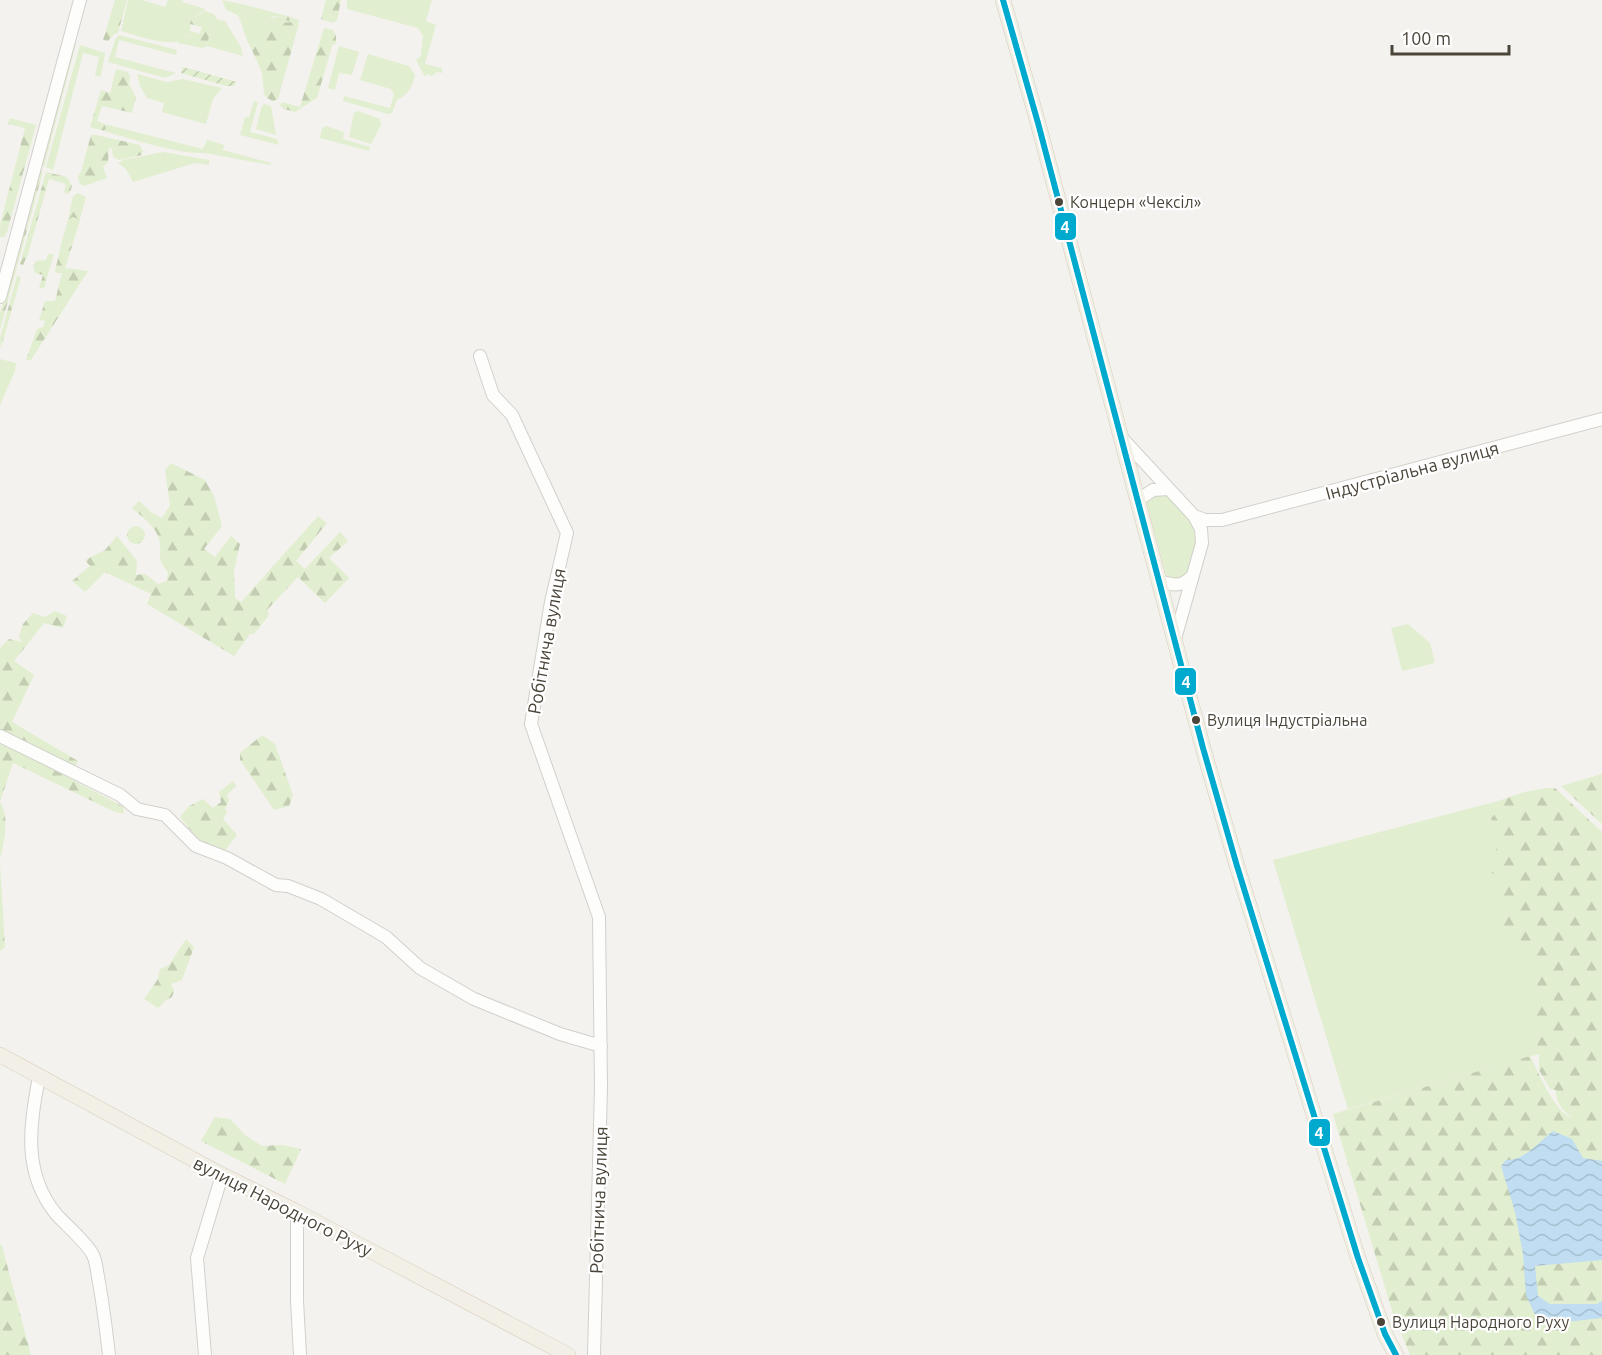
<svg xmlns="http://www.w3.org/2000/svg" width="1602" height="1355" font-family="Ubuntu,sans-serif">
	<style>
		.green { fill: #e1eecf }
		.forest { fill: url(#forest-firs) }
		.garden { fill: url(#garden-furrows) }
		.water { fill: url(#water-waves) }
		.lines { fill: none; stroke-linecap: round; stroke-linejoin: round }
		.minor-casing { stroke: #d2d0cb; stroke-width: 14 }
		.major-casing { stroke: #d6cebb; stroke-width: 16 }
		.minor { stroke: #fdfdfc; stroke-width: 12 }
		.major { stroke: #f2efe6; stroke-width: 15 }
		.bus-1-casing { stroke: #fff; stroke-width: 10 }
		.bus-1 { stroke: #00a9ce; stroke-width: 6 }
		.bus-dot { fill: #4b4439; stroke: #fff; stroke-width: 2 }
		.labels { text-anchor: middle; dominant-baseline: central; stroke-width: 4.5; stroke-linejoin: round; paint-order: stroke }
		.bus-label { font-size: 16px; fill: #4b4439; stroke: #fff; text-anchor: start }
		.street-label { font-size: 18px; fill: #4b4439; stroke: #fff }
		.line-badge { stroke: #fff; stroke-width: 2 }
		.badge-label { font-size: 16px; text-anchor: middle; font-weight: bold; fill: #fff }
	</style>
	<defs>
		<pattern id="forest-firs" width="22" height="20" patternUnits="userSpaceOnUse" patternTransform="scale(1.5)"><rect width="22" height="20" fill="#e1eecf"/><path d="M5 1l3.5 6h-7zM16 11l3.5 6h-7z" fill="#c3cdb2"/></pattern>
		<pattern id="garden-furrows" width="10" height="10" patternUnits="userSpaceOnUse" patternTransform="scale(1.5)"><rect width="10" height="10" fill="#e1eecf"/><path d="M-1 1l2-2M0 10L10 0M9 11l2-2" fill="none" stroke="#c3cdb2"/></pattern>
		<pattern id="water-waves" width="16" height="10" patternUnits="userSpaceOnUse" patternTransform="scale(1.5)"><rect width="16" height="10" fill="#c0ddf1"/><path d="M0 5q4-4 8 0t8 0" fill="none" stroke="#a6bfcf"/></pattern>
	</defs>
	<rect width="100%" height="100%" fill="#f4f2ee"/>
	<!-- green -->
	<path class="green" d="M128,0h14l23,7 3,-7h15l-1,2 24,7 -15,11 -1,11 4,1c-20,20 -50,5 -73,-1z
		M222,0l24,5 -1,6 2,5 10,-4v5l9,-5 1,4 6,2 7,-2 4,4 5,1 2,-4 8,3 -1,7 -7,-5 -14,1 -6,-2 -14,9 2,11 -8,7c-6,-10 -8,-22 -13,-33l-12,-5z
		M347,0h85l-6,21 10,4 -11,39 17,4v5l-5,-1 -5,4 -5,-2 -2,3 -9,-17 5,-4 2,-20 -5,-8 -71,-19z
		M218,20l7,1 16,26 2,9 -36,-10 3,-15z
		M119,35l58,15 -1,5 -57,-15 -4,17 61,16 -11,5 -57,-16 7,-22z
		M73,44h3l-32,123 -4,-2z
		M80,45l25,8 -4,23h-6l4,-19 -16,-4 -30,117 -7,-3z
		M339,46l20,6 -7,23 -13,-2 -4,17 -7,-2z
		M368,54l41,12 6,9c-2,11 -7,20 -18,25l-5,13 -4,1 -45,-13 1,-5 46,12 4,-14 -3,-5 -31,-9z
		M137,74l30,8 16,-3 39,9 -9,11 -7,25 -44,-12 2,-9 -17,-5 -7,-12z
		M254,101l4,1 -8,30 27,7 2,6 -39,-10 5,-18h4z
		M264,104l7,2 5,29 -20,-6 5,-21z
		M358,111l22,8 1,6 -10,19 -22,-7 5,-24z
		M104,124l99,25 4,-9 17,5 -1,5 48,13 -1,2 -65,-12c-29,1 -72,-14 -101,-22l2,-3z
		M326,126l18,6 -1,7 27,8 -1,4 -49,-13 2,-10z
		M163,152l46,8v5l-14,-2 -62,19 -7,-13 -8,-6 5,-3z
		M73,217l5,2 1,4 -7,23 -10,-5 6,-21z
		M0,359l16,4 -1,8 -15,34z
		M1165,494c22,18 36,29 30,59 -3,13 -6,19 -16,28l-12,-3 -21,-76 7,-7z
		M1408,624l22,19 5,20 -33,8 -11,-43z
		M1498,801l62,247 -212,61 -75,-249z"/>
	<!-- forest -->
	<path class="forest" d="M115,0h12l-9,33 -4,1 -6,7 -5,-1z
		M326,0h15l-4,20 -4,3 -12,-4z
		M246,5l45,12 -2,4 -5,-1 -4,-4 -13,1 -1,-5 -9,6v-6l-10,4 -2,-5z
		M205,11l9,3 4,6 -8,11 -3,15 -4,2 -25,-5 -1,-2 12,-4 5,-5 6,2 2,-7 -12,-3 1,-4z
		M271,21l6,2 14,-1 7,5 -20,72 -5,2 -6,-3 -3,-4 -2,-21 -11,-25 8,-7 -5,-4 7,-14z
		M324,28l9,2 3,6v7l-4,3 -15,52 -22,14 -11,-3 -4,-4 2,-3 18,5z
		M116,69l12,3 2,4 -1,8 7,13 -4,16 -30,-7 -5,15 7,3 2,4 -2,3 -14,-4 11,-37 9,3z
		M10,118l26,7 -29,107 -3,5h-4v-12l25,-97 -17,-4z
		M91,135h5l44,10 3,6 -1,4 -23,5 -6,-3 -1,-8 -3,-2 -1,15 -5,5 4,11 -23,8 -5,-3 -1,-7 3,-4z
		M40,170l3,1 -43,159v-17z
		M46,172l21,5 5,9 -2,6 -3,2 -3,-2 2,-8 -17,-5 -21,75 -5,11 -3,-1z
		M78,193l8,4 -7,26 -1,-4 -5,-2 -5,3 5,-24z
		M62,241l10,5 -7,22 23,3 -57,89h-5l11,-31 6,-2 2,-6 -6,-1 6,-19h10l7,-28h-6l-1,-2z
		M48,254h6l-10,34h-5l4,-13 -8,-2 -2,-7 3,-5 10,-1z
		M17,276l4,1 -20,71 -1,-10z
		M171,463l34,17 9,16 8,30 -18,23 11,8 16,-21 9,8 -6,27 1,27 6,4 77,-86 9,7 -31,38 9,8 35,-37 8,9 -19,17 20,20 -24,25 -27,-26 -31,33 2,5 -15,19h-4l-16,22 -87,-52 4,-10 -46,-22 -20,20 -13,-11 18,-15 -5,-6 20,-10 12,-14 20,25 -1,14 9,-1 13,10 9,-3 1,-9c-14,-15 -4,-21 -10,-36 -4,-11 -18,-21 -26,-28l7,-7 12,11 11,6 8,-13 -5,-35z
		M127 535a9 9 0 1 1 18 0a9 9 0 1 1-18 0Z
		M55,611l12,5 -4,12 -19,-5 -30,38 20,14 -22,47 66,39 -4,7 -74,-37v-83l9,-9 13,3 -3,-6 4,-12 10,-11 12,4z
		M262,735l13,9 18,51 -4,11 -15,4 -34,-50v-7z
		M0,744l16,6 108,57 -1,7 -10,-3 -100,-48 -13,39c10,14 4,41 0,57z
		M1602,774v50l-41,-38z
		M233,781l3,5 -9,9 2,6 -4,7 2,4 -4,7 14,16 -14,18 -26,-15 -17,-21 9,-11 14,-7 10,9 8,-6 -2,-10z
		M1547,788h8l47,44v523h-192l-17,-41 -60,-200 197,-58c9,17 25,57 42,62 -9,-7 -17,-16 -16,-28l-6,-1 -11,-19v-16l-8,-44 7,-22 -6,-22 -6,-18 -12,-16 -20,-6 2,-4 11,-3 2,-5c-11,-6 -13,-14 -16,-26l6,-7 -1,-6 -7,-2 -2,-17 7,-1 1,-20 -6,-17 9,-9 -2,-8 26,-9z
		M0,863l5,84 -5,4z
		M186,939l8,8 -12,33 -11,4 3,7 -2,6 -6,3 -8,8 -14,-9 14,-20 2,-10 9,-4z
		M215,1117l15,2 15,16 17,11 20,-1 19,4 -16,35 -84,-43z
		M0,1244l2,2 29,109h-31z"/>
	<!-- garden -->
	<path class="garden" d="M183,67l54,15 -3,4h-8l-45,-13z"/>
	<!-- water -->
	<path class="water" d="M1553,1131l19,8 11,19 19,3v99l-67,6 3,30 12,8h47l5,-3v17l-55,6 -13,-11 -8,-18 -3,-41 -8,-42 -14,-46 5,-6c20,0 31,-17 47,-29z"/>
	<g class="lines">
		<!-- minor casing -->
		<g class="minor-casing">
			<path id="minor" d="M0,297l80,-297
				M480,356l13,39 19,20 55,118 -16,69 -20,122 68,193 2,170 -7,268
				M1121,437l73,79 7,13 1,14 -27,96
				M1138,500l15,-10 15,-1
				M1194,516l11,4h17l380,-101
				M1160,581c14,5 23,6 33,-6
				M0,736l120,59 17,14 28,6 31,31 31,12 49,27 12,1 33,13 65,38 34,31 54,31 86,35 41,12
				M39,1077c-9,48 -17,95 17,137 10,11 31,29 37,41 3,6 4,16 5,22 5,26 8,52 11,78
				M297,1212v89l3,54
				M205,1355l-8,-97 25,-83"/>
		</g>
		<!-- major casing -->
		<g class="major-casing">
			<path id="major" d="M1003,0l35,123 165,625 34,118 121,392 27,76 11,21
				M0,1055l222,120 75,37 271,143"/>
		</g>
		<!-- minor -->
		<use href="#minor" class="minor"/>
		<!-- major -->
		<use href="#major" class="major"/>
		<!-- bus-1 casing -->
		<g class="bus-1-casing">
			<path id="bus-1" d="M1003,0l35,123 165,625 34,118 121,392 27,76 11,21"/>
		</g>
		<!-- bus-1 -->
		<use href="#bus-1" class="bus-1"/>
	</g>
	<!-- markers -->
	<g class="bus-dot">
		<circle cx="1059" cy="202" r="5"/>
		<circle cx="1196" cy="720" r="5"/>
		<circle cx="1381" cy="1322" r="5"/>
	</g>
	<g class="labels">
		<!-- bus labels -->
		<g class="bus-label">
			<text x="1070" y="202">Концерн «Чексіл»</text>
			<text x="1207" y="720">Вулиця Індустріальна</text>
			<text x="1392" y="1322">Вулиця Народного Руху</text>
		</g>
		<!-- street labels -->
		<g class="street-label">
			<text transform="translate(1412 470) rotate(-15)">Індустріальна вулиця</text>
			<text transform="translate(546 641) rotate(-80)">Робітнича вулиця</text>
			<text transform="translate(598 1200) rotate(-88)">Робітнича вулиця</text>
			<text transform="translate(283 1206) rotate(27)">вулиця Народного Руху</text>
		</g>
	</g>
	<g class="line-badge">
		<rect x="1054" y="212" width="23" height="29" rx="6" fill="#00a9ce"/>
		<rect x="1174" y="667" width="23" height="29" rx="6" fill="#00a9ce"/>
		<rect x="1308" y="1118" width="23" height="29" rx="6" fill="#00a9ce"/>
	</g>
	<g class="badge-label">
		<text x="1065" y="233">4</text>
		<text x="1186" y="688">4</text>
		<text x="1319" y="1139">4</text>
	</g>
	<!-- scale -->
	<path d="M1392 45v9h117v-9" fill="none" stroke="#4b4439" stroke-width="3"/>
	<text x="1401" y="45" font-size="18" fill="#4b4439" stroke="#ffffff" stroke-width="4.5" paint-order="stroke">100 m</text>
</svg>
